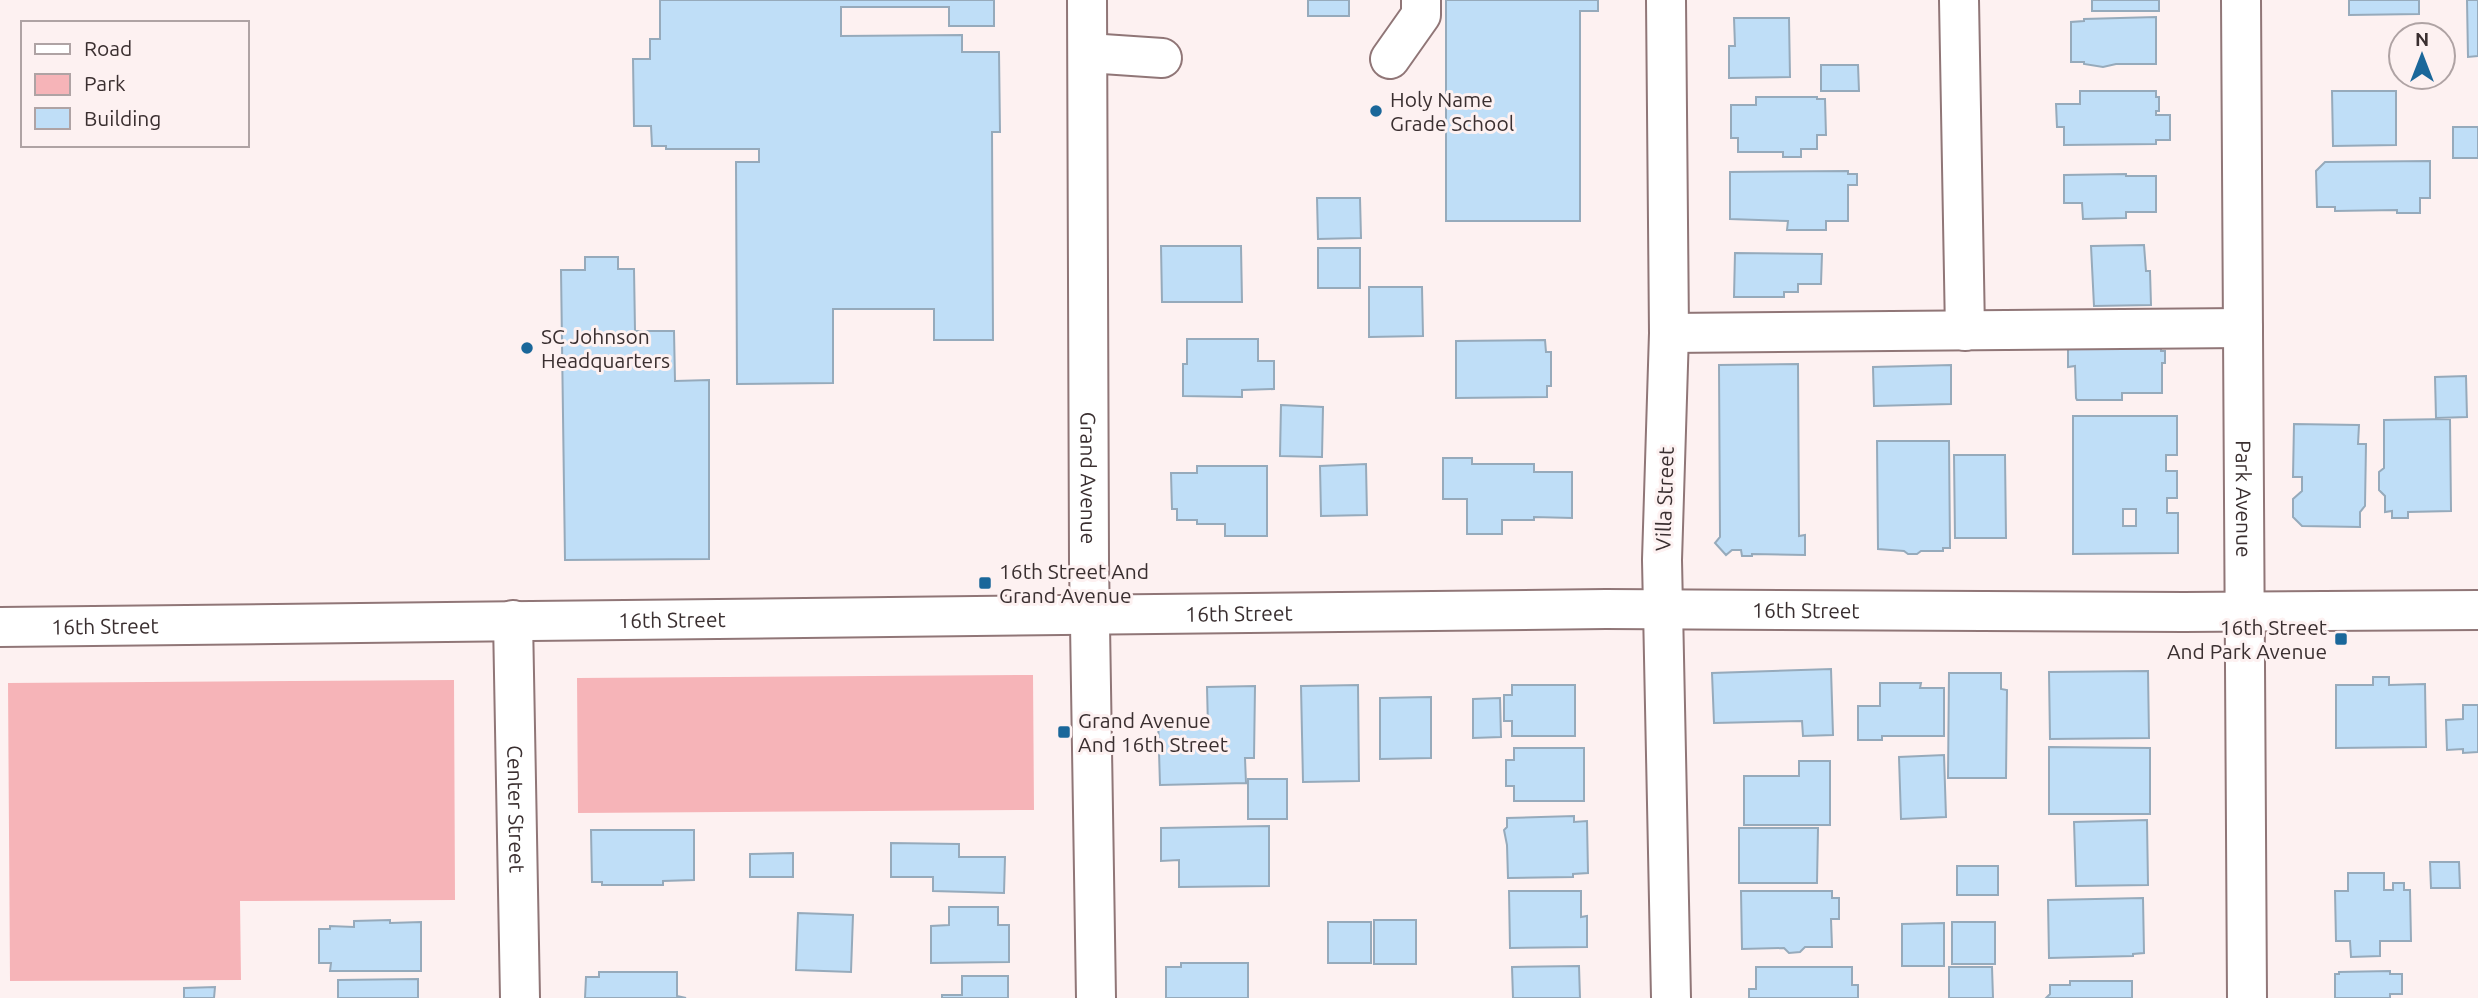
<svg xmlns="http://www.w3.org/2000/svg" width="2478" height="998" font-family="Ubuntu,sans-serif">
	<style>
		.green { fill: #f6b4b8 }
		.building { fill: #bfdef7; stroke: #96aabb; stroke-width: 2; fill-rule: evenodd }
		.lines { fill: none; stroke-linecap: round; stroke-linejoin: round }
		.minor-casing { stroke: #907677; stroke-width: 42 }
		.minor { stroke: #fff; stroke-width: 38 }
		.poi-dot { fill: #1a679a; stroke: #fdf1f1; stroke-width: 2.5 }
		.labels { text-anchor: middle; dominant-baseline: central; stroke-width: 6; stroke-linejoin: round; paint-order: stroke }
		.poi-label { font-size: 21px; fill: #3a2f30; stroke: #fdf1f1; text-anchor: start }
		.street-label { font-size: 21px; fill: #3a2f30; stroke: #fdf1f1 }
	</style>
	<rect width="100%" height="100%" fill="#fdf1f1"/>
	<!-- green -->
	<path class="green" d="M1033,675l1,135 -456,3 -1,-135z
		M454,680l1,220 -215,1 1,79 -231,1 -2,-298z"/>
	<!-- building -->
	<path class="building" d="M660,0h334v26h-45v-19h-108v29l121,-1v17h37l1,80h-8l1,208h-59v-31h-101v74l-96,1 -1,-222h23v-13h-93v-3h-14l-1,-20h-17l-1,-67h17v-20h10z
		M1308,0h41v16h-41z
		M1446,0h152v11h-18v210h-134z
		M2092,0h67v11h-67z
		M2349,0h70v14l-70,1z
		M2467,0h11v56l-10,1z
		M2156,17v47h-40l-13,3 -19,-3v-2h-13v-40l13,-1v-2z
		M1734,18h55l1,59 -61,1v-32h6z
		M1821,65h37l1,26h-38z
		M2080,91h76v6h3v14h-3v4h14v25h-14v4l-92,1v-18h-7l-1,-23h24z
		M2332,91h64v54l-63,1z
		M1756,97h61v2h8l1,36h-9v14h-16v8h-18v-5h-45v-14h-7v-33h25z
		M2453,127h25v31h-25z
		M2430,161v37h-10v15h-23v-3l-62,1v-4h-18l-1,-36 9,-9z
		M1848,171v3h9v11h-9v36h-22v9h-39l1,-9 -58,-2v-47z
		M2126,174v2h30v36h-30v6l-43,1 -1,-16h-18v-28z
		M1317,198h43l1,40 -43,1z
		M2144,245l2,26h4l1,34 -57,1 -3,-60z
		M1161,246h80l1,56h-80z
		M1318,248h42v40h-42z
		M1735,253l87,1 -1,30h-23v8h-14v5h-50z
		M585,257h33v12h16l1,62h39l1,50 34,-1v179l-144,1 -4,-290h24z
		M1369,287h53l1,49 -54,1z
		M1187,339h71v22h16v28l-32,1v7l-59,-1v-32h4z
		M1545,340l1,12h5v34h-4v11l-91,1v-57z
		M2161,345v6h4v12h-3v30h-40v7h-45l-1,-2 -1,-32 -7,1v-20z
		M1798,364l1,172 6,-1v20l-53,-1v2h-10l-1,-6h-9l-6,5 -11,-12 5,-6 -1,-172z
		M1951,365v39l-77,2 -1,-39z
		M2466,376l1,41 -31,1 -1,-41z
		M1281,405l42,2 -1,50 -42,-1z
		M2073,416h104v39h-11v16h11v27h-10v15h11v40l-105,1zM2123,509h13v17h-13z
		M2450,419l1,92 -43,1v6h-16v-7l-7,1v-16l-6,-6v-18l5,-4v-48z
		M2294,424l65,1 -1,19h8l-1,62 -5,6v15l-58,-1 -9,-9v-18l9,-8v-14h-9z
		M1877,441h72l1,107h-7v3h-22l-4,3h-9l-4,-3 -26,-2z
		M1954,455h51l1,83h-51z
		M1443,458h29v6h62v8h38v46l-38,-1v3h-32v14h-35v-35h-24z
		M1366,464l1,51 -46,1 -1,-50z
		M1197,466h70v70h-42v-12h-28v-4h-20v-11h-5l-1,-36h26z
		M1831,669l2,66 -30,1 -1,-15 -88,2 -2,-50z
		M2148,671l1,67 -99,1 -1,-67z
		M1949,673h52v16l6,1 -1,88h-58z
		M2373,677h16v8l36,-1 1,63 -90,1v-63h37z
		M1880,683h41l-1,5h24v48h-62v4h-24v-34h22z
		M1358,685l1,96 -56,1 -2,-96z
		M1512,685h63v51h-63v-15h-8v-26h8z
		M1255,686l-1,72h-9l1,25 -86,2 -2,-67h20v9h30l-1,-40z
		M1431,697v61l-51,1v-61z
		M1500,698l1,39 -28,1v-39z
		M2463,705h15v47l-15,1v-4l-16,1 -1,-30 17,-1z
		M2049,747l101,1v66h-101z
		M1514,748h70v53h-70v-15h-8v-26h8z
		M1944,755l2,62 -45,2 -2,-62z
		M1799,761h31v64h-86v-49h55z
		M1248,779h39v40h-39z
		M1574,816v6l13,-1 1,52 -15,1v3l-65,1 -1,-33 -3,-15 3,-3v-9z
		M2147,820l1,65 -72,1 -2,-64z
		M1269,826v60l-90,1v-27l-18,1v-33z
		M1739,828h79l-1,55h-78z
		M591,830h103v50l-31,1v4h-61v-3h-10z
		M891,843l68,1v13h46l-1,36 -71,-2v-14h-42z
		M793,853v24h-43v-23z
		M2430,862h29l1,26h-29z
		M1957,866h41v29h-41z
		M2348,873h36v17h9v-7h11v7h6l1,51h-31v15l-29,1 -1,-16h-14l-1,-50h13z
		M1509,891h72v26l6,-1v31l-77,1z
		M1741,891h91v7h7v21h-8l1,28h-27l-5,5 -11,1 -5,-5 -42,1z
		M2143,898l1,55 -11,1v2l-84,2 -1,-58z
		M949,907h49v18h11v37l-78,1v-37l18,-1z
		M798,913l55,2 -2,57 -55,-2z
		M390,920v3l31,-1v49h-91l1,-8h-12v-34h11v-3l24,1v-6z
		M1374,920h42v44h-42z
		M1328,922h43v41h-43z
		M1952,922h43v42h-43z
		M1944,923v43h-42v-42z
		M1181,963h67v35h-82v-31h15z
		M1579,966l1,32h-67l-1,-31z
		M1756,967h96v18h6v13h-109v-9h7z
		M1949,967h43l1,31h-44z
		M2390,971v3h12v20h-12v4h-55v-24h4v-2z
		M599,972h78v24l9,2h-101l1,-21h13z
		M962,976h46v22h-66v-3h20z
		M418,979v19h-80v-18z
		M2070,981h62v17h-86l4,-4v-9h20z
		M215,987l-1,11h-30v-10z"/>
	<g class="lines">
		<!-- minor casing -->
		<g class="minor-casing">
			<g id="minor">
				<path id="s1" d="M1087,0l2,562 7,436"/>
				<path d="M1666,0l3,333 -7,227 9,438"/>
				<path d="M1959,0l6,331"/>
				<path id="s2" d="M2241,0l6,998"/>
				<path d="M1088,53l74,5"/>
				<path d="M1390,59l31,-44v-15"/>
				<path d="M1669,333l574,-5"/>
				<path id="s3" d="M513,620l7,378"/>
				<path id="s4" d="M0,627l1606,-18 578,3 294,-2"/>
			</g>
		</g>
		<!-- minor -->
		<use href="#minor" class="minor"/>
	</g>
	<!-- markers -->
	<g class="poi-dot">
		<circle cx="1376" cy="111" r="7"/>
		<circle cx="527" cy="348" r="7"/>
		<rect x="978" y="576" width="14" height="14" rx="3.5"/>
		<rect x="2334" y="632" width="14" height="14" rx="3.5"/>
		<rect x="1057" y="725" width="14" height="14" rx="3.5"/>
	</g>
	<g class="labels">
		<!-- poi labels -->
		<g class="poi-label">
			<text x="1390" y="99">Holy Name<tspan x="1390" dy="24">Grade School</tspan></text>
			<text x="541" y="336">SC Johnson<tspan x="541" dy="24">Headquarters</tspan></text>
			<text x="999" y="571">16th Street And<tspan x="999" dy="24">Grand Avenue</tspan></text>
			<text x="2327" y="627" text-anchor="end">16th Street<tspan x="2327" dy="24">And Park Avenue</tspan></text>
			<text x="1078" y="720">Grand Avenue<tspan x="1078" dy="24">And 16th Street</tspan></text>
		</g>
		<!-- street labels -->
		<g class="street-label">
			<text stroke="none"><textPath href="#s1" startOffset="478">Grand Avenue</textPath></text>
			<text transform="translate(1664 499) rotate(-88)">Villa Street</text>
			<text stroke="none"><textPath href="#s2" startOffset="499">Park Avenue</textPath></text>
			<text stroke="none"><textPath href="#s4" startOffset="1806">16th Street</textPath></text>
			<text stroke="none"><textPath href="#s4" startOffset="1239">16th Street</textPath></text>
			<text stroke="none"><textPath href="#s4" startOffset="672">16th Street</textPath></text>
			<text stroke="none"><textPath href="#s4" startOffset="105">16th Street</textPath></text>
			<text stroke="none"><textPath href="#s3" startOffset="189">Center Street</textPath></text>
		</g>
	</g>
	<!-- legend -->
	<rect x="21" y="21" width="228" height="126" fill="#fdf1f1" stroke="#afa3a4" stroke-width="2"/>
	<rect x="35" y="44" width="35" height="10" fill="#ffffff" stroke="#afa3a4" stroke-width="2"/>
	<text x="84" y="56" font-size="21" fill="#3a2f30">Road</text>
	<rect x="35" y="74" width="35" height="21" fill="#f6b4b8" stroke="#afa3a4" stroke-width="2"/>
	<text x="84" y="91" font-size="21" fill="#3a2f30">Park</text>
	<rect x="35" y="108" width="35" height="21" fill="#bfdef7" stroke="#afa3a4" stroke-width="2"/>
	<text x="84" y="126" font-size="21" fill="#3a2f30">Building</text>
	<!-- north arrow -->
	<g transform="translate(2422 56)"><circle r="33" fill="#fdf1f1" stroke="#afa3a4" stroke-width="2"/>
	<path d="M0-5L12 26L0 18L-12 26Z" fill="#1a679a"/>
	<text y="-10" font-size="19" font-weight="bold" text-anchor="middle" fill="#3a2f30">N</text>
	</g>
</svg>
